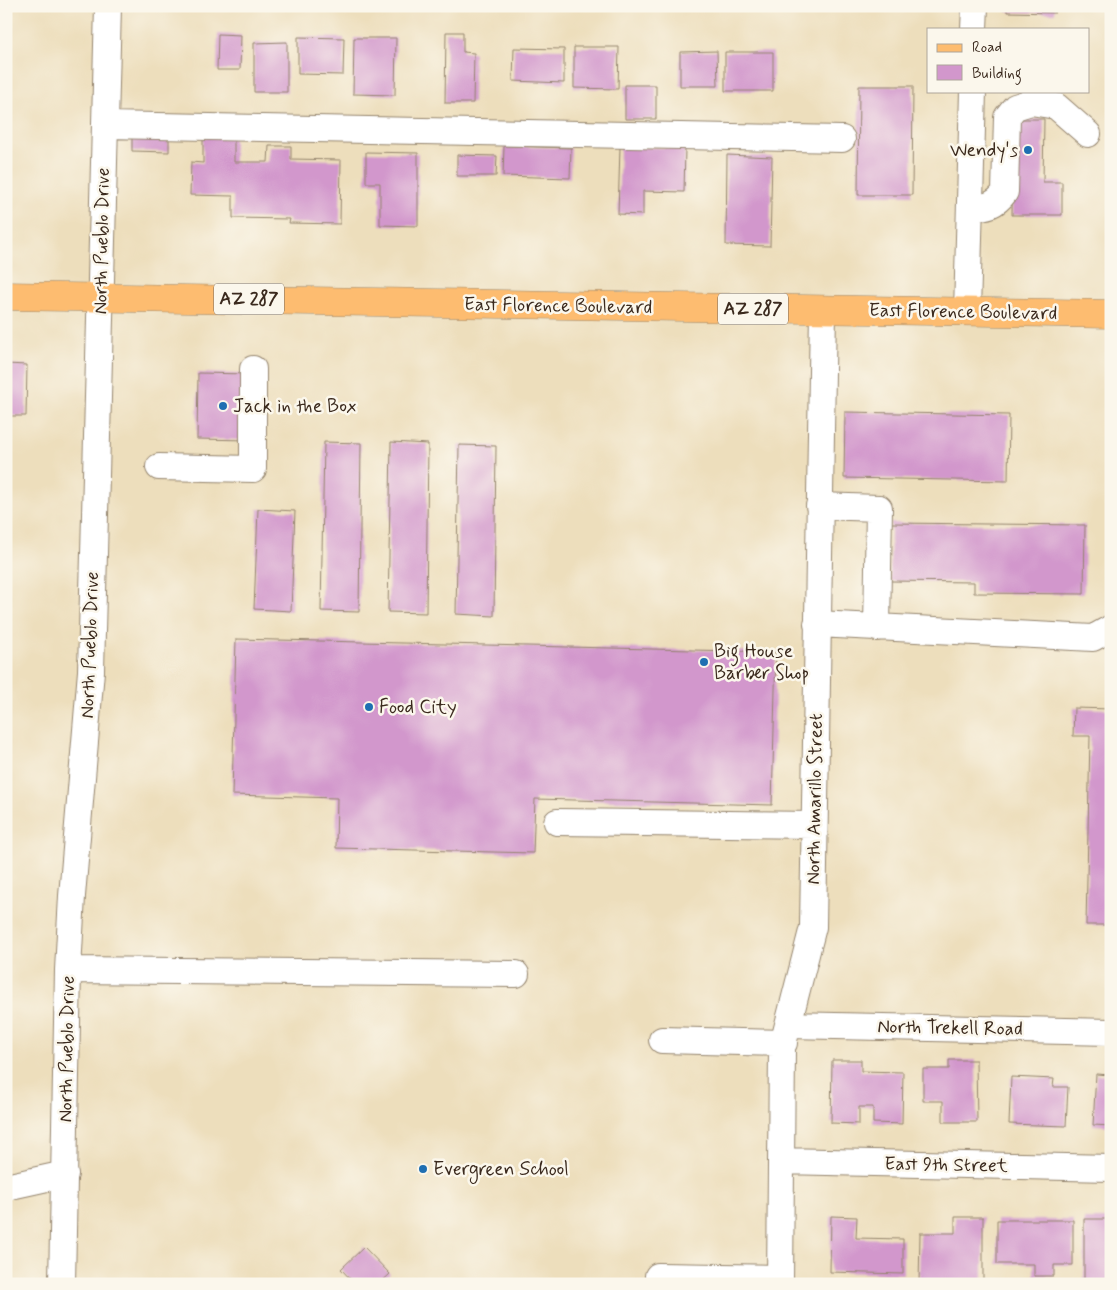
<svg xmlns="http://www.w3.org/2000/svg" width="1117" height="1290" font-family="Mynerve,sans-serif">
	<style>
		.building { fill: #d297cc }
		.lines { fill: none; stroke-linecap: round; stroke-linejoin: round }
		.minor-casing { stroke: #94846d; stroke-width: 28 }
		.major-casing { stroke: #94846d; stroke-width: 29 }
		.minor { stroke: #fff; stroke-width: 26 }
		.major { stroke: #fdbc6f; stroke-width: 28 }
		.poi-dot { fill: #1f6fb2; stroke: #fbf7ec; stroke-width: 2 }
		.labels { text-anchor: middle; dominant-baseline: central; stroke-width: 5; stroke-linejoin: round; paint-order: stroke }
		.shield { fill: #fbf7ec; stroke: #75685c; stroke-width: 1 }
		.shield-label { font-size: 18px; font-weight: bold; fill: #3b2a1e }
		.poi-label { font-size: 19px; fill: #3b2a1e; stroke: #fbf7ec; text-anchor: start }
		.street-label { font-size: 19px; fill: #3b2a1e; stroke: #fbf7ec }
	</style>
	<rect width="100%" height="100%" fill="#fbf7ec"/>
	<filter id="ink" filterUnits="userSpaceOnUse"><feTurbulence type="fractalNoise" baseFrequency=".02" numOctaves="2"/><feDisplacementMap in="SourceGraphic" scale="10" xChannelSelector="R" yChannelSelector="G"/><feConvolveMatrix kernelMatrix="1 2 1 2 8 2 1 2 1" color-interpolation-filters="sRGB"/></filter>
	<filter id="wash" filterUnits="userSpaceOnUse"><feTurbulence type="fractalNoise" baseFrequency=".0096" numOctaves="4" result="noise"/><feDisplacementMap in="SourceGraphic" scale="20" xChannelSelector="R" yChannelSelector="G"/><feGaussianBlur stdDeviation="1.12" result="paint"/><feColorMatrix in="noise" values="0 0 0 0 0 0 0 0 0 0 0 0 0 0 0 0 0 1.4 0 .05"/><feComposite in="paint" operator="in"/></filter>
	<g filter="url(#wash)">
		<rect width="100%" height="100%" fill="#eddebc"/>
		<g id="blocks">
			<!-- building -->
			<path class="building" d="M1007,6h48v7l-48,-1z
				M446,32h17v20l11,1 -1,50h-28z
				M218,34l23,1 -1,35h-23z
				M298,37l46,1 -1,37 -45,-1z
				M354,38h42l-1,57 -42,-1z
				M287,42v50h-33v-49z
				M574,47h45l-1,42 -44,-1z
				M514,48l50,1v34l-51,-2z
				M717,51l1,35h-38v-34z
				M725,52h48v39h-48z
				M625,85h31v34h-31z
				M859,86h54l-1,109h-54z
				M1013,119h31l-1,63h19v33h-50z
				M132,135l37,1v16l-37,-1z
				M203,137h31v25h34l1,-16h22v13l50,1 -1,64 -51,-1 1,-4 -57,-1v-22l-43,-1 1,-33 12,1z
				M504,146l67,2 -1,30 -67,-2z
				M620,147l65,1 -1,44 -41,-1v24l-25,-1z
				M366,152l52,1v73l-38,-1v-42h-14z
				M457,155l40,1 -1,20h-39z
				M727,155l45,2 -2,89 -44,-1z
				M6,364l21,1 -1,51h-20z
				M198,373l52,1 -1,66 -52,-1z
				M845,412l164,3 -1,66 -164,-3z
				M324,442l37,1 -2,169 -38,-1z
				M391,442l37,2 -2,169 -38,-1z
				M459,445l37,1 -2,170 -38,-2z
				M258,509l37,2 -4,100 -37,-2z
				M891,523l194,2 -1,69 -110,-1v-11l-84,-1z
				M236,639l540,13 -4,153 -237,-6 -2,54 -197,-5 1,-50 -105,-3z
				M1074,708l37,1v216h-25l4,-189h-17z
				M832,1060h29v11l42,1 -1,52 -29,-1v-16h-14v17l-28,-1z
				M949,1060h27l1,62h-34v-21h-20v-32h26z
				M1096,1074l15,1v51l-18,-1z
				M1011,1077l43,2 -1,8h15l-2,39 -57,-2z
				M831,1216l26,1 -1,21 47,1v35l-73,-2z
				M955,1217h28v67h-64l1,-51h35z
				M1084,1219h27v63l-27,1z
				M997,1220h76v45h-19v11h-20v-12h-37z
				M364,1247l26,27 -11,10h-24l-14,-15z"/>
		</g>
	</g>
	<g filter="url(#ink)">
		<use href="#blocks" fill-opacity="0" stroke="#94846d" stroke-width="1"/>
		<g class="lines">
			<!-- minor casing -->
			<g class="minor-casing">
				<path id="minor" d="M974,29l1,-23
					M105,125l737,14
					M970,208c16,-1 25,-2 35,-16l2,-75 8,-10 16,-5 25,4 32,28
					M967,312l6,-221
					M159,467l94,2v-100
					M819,506l60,2 -2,120
					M817,624l276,14 18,-10
					M557,822l257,3
					M68,970l448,4
					M788,1025l323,7
					M662,1040l122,3
					M781,1161l330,7
					M6,1187l59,-13
					M658,1276l122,2
					M62,1284l6,-314 4,-74 19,-225 17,-665
					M780,1284l2,-236 31,-121 10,-617"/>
			</g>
			<!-- major casing -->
			<g class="major-casing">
				<path id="major" d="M6,296l1105,18"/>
			</g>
			<!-- minor -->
			<use href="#minor" class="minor"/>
			<!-- major -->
			<use href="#major" class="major"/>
		</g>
	</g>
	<!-- markers -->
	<g class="poi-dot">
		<circle cx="1028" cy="150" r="5"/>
		<circle cx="223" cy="406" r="5"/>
		<circle cx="704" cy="662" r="5"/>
		<circle cx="369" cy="707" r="5"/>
		<circle cx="423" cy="1169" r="5"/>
	</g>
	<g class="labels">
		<!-- shield labels -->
		<g class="shield">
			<rect x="214" y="283.5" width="70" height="31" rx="4"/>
			<rect x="718" y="293.5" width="70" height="31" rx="4"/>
		</g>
		<g class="shield-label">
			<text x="249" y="299">AZ 287</text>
			<text x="753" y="309">AZ 287</text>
		</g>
		<!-- poi labels -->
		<g class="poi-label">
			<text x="1018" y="150" text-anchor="end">Wendy's</text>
			<text x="233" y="406">Jack in the Box</text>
			<text x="714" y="651">Big House<tspan x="714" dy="22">Barber Shop</tspan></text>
			<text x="379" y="707">Food City</text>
			<text x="433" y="1169">Evergreen School</text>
		</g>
		<!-- street labels -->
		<g class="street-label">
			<text transform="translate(102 241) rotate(-89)">North Pueblo Drive</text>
			<text transform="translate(558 306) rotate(1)">East Florence Boulevard</text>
			<text transform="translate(963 312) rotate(1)">East Florence Boulevard</text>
			<text transform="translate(90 645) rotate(-88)">North Pueblo Drive</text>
			<text transform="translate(815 799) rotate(-89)">North Amarillo Street</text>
			<text transform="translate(950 1028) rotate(1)">North Trekell Road</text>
			<text transform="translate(67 1049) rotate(-89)">North Pueblo Drive</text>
			<text transform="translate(946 1165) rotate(1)">East 9th Street</text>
		</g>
	</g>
	<!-- margin -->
	<rect width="1117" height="1290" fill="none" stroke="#fbf7ec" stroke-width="25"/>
	<!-- legend -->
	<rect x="927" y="28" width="162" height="65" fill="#fbf7ec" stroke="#aea59a"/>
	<rect x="937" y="44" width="25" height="8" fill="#fdbc6f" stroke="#aea59a"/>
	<text x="972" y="52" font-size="15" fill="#3b2a1e">Road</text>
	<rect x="937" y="65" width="25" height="15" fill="#d297cc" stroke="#aea59a"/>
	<text x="972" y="78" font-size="15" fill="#3b2a1e">Building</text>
</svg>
